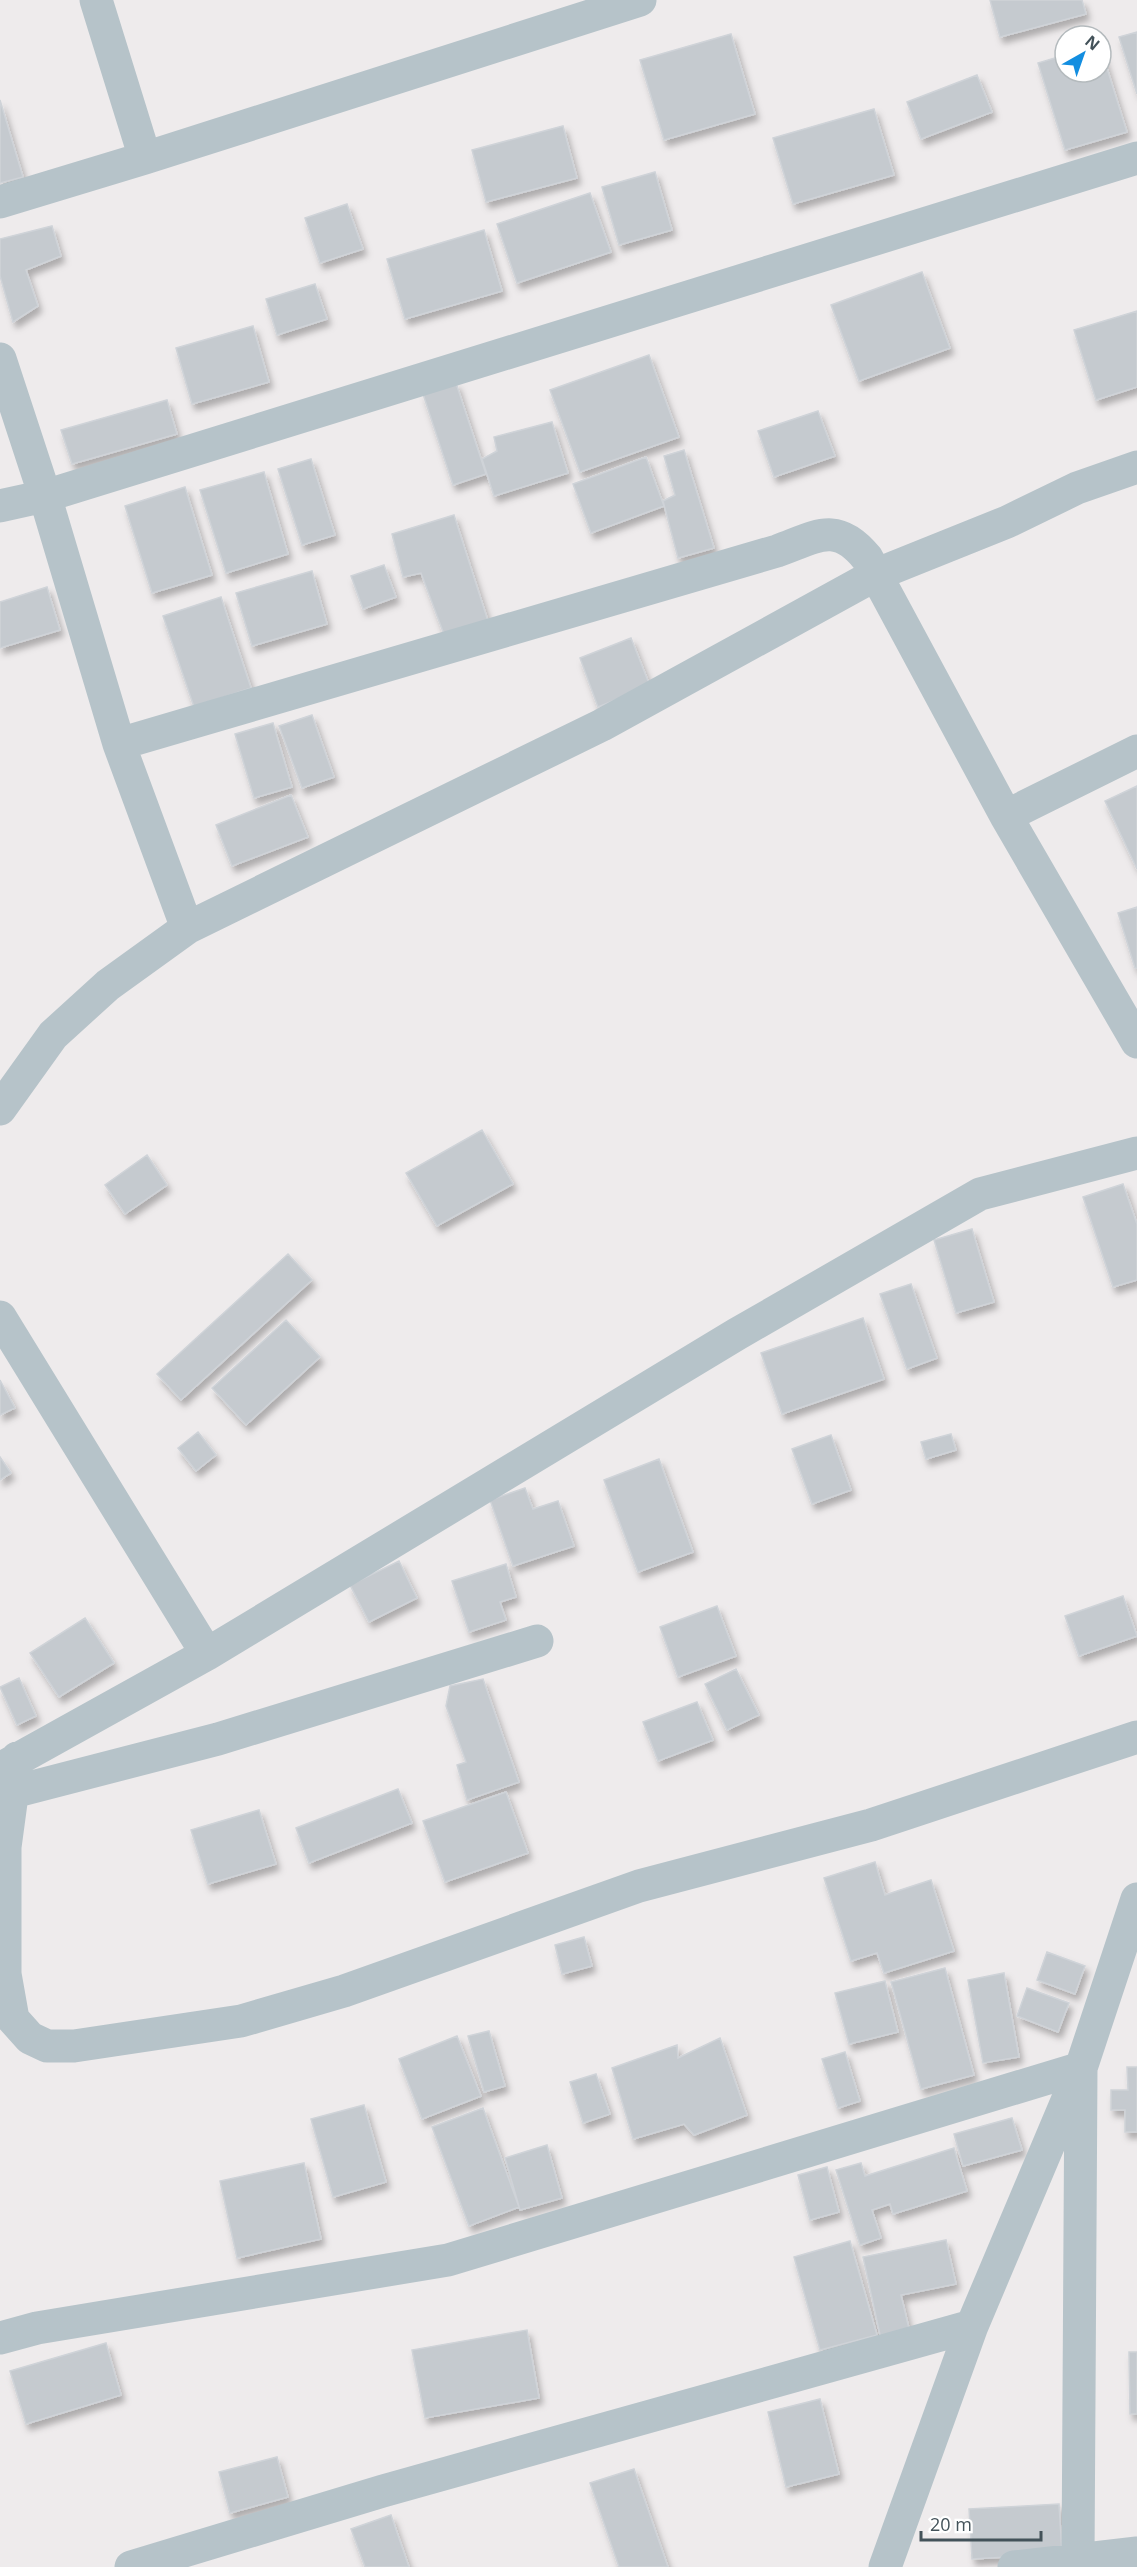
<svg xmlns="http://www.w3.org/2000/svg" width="1137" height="2567" font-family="'Open Sans',sans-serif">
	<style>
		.building { fill: #c5cacf; stroke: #cfd3d8; stroke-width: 1.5; filter: url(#shadow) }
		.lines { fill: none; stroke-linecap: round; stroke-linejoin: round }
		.minor { stroke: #b6c3c9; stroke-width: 33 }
	</style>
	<defs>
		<filter id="shadow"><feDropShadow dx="3.5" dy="6" stdDeviation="3" flood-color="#0004"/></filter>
	</defs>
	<rect width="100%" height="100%" fill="#eeebec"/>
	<!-- building -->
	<path class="building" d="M990,0h92l4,14 -86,23z
		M1137,32v62l-18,-57z
		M731,34l24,80 -91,26 -24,-80z
		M1101,49l26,83 -62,18 -27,-87 27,-8v17h36z
		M977,75l15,37 -71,27 -14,-37z
		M0,100l23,77 -23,6z
		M874,109l20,66 -101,29 -20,-66z
		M563,126l14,52 -91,24 -14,-52z
		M655,172l17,58 -53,15 -17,-58z
		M590,193l21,59 -94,31 -20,-59z
		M347,204l16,45 -43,14 -15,-45z
		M52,226l9,30 -35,14 12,36 -25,16 -13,-46v-37z
		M484,230l18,61 -97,28 -18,-60z
		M922,272l28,76 -91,33 -28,-76z
		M315,284l12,35 -50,16 -11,-36z
		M1137,311v76l-41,13 -22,-70z
		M253,326l16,56 -77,22 -16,-56z
		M649,355l30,82 -99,35 -30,-82z
		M456,383l30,91 -33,11 -30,-91z
		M167,400l10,34 -105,30 -11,-34z
		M818,411l17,45 -61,21 -16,-46z
		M552,422l16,51 -74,23 -12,-37 15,-8 -3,-14z
		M684,450l30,98 -36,10 -15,-57 12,-6 -11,-39z
		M646,457l18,49 -73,27 -18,-49z
		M311,459l24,76 -33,10 -24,-76z
		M264,472l24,82 -62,19 -26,-83z
		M185,487l27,88 -60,18 -27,-87z
		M454,515l34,106 -43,16 -24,-64 -18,4 -11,-43z
		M384,565l12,32 -33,12 -12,-33z
		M312,571l15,53 -75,22 -16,-53z
		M47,587l13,43 -60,18v-46z
		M221,597l30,91 -57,19 -31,-91z
		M631,638l19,48 -52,21 -18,-49z
		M312,715l22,62 -32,11 -23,-62z
		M273,723l19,64 -38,11 -19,-64z
		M1137,786v83l-32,-68z
		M291,795l17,42 -76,29 -16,-41z
		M1137,907v61h-2l-17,-55z
		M482,1130l31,54 -76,42 -31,-53z
		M147,1155l20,30 -42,29 -20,-29z
		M1123,1184l14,40v56l-24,7 -30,-90z
		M972,1229l22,73 -38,11 -22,-73z
		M288,1254l24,26 -131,120 -24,-26z
		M911,1284l26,74 -30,11 -27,-75z
		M863,1318l21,61 -102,35 -21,-61z
		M286,1320l34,37 -74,68 -34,-37z
		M0,1380l15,28 -15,7z
		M198,1432l18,23 -20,16 -18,-23z
		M951,1434l5,16 -30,9 -5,-17z
		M831,1435l20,55 -39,14 -20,-55z
		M0,1457l11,16 -11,7z
		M659,1459l34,93 -55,20 -34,-92z
		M525,1488l8,21 25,-8 16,45 -61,20 -23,-66z
		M399,1561l18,37 -48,24 -19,-37z
		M506,1564l10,33 -16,5 6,18 -37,12 -17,-51z
		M1123,1596l14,40 -58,20 -14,-40z
		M717,1606l19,50 -58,21 -18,-50z
		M85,1618l29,45 -55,34 -29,-44z
		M736,1669l23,46 -32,15 -22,-46z
		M19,1678l17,38 -19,9 -17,-38z
		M483,1679l36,103 -52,18 -10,-35 9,-3 -20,-56 4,-20z
		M697,1702l16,38 -55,21 -15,-39z
		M398,1789l14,34 -103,40 -13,-35z
		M506,1792l22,61 -83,29 -22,-61z
		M259,1810l17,54 -68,20 -17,-54z
		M875,1862l10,33 46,-15 23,71 -70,22 -7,-20 -26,8 -27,-83z
		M584,1937l8,29 -30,8 -7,-29z
		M1047,1952l38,14 -10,28 -38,-14z
		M945,1968l29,107 -53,14 -30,-107z
		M1004,1973l15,84 -36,6 -15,-83z
		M885,1981l13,51 -49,12 -14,-51z
		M1027,1988l42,15 -11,29 -41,-16z
		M489,2031l16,55 -21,6 -16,-56z
		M457,2036l24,60 -59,23 -23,-60z
		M720,2038l27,77 -53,20 -10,-11 -51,15 -21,-71 65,-23 1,13z
		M845,2052l15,49 -22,7 -16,-49z
		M1127,2067h10v65h-12v-22h-14v-20h17z
		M596,2074l14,40 -27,9 -13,-41z
		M364,2105l22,77 -53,15 -22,-78z
		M483,2108l36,99 -50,19 -37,-99z
		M1012,2118l10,32 -59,16 -9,-32z
		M547,2145l15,53 -42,12 -15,-52z
		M954,2148l13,43 -74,23 -3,-10 -18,6 9,28 -21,7 -24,-75 25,-7 4,13z
		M304,2163l17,76 -84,19 -17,-77z
		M827,2167l12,45 -29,8 -12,-45z
		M946,2240l10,44 -55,11 10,42 -29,7 -19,-87z
		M850,2241l27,94 -57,15 -26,-93z
		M527,2330l12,68 -114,20 -13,-68z
		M106,2343l15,52 -95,29 -16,-53z
		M1129,2352h8v62h-7z
		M820,2399l19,75 -53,13 -18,-75z
		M277,2457l11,40 -58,16 -11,-41z
		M634,2469l34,98h-49l-29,-84z
		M1059,2504l3,50 -90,5 -3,-50z
		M391,2515l18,52h-44l-14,-38z"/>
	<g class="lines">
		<!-- minor -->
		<path class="minor" d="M96,0l49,158
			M0,202l145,-44 495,-158
			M0,359l45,137 74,248 68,184
			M0,506l45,-10 1092,-338
			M119,744l658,-193c39,-14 59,-31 90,7l139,258 131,226
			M1006,816l131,-65
			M0,1109l53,-74 55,-50 79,-57 415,-203 273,-150 132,-53 70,-34 60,-21
			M0,1317l207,337
			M17,1758l-12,89v127l8,45 17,19 17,8h27l167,-25 103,-30 295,-105 232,-61 266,-88
			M0,1769l207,-115 530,-320 243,-140 157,-41
			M13,1792l205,-53 319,-98
			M0,2338l37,-10 411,-68 633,-192 -3,492
			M131,2567l252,-76 589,-165
			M885,2567l87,-241 109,-258 56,-169
			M1014,2567l123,-14"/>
	</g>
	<!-- north arrow -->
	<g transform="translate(1083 54) rotate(40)"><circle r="28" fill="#ffffff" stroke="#b4babd" stroke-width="1.5"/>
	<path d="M0-4.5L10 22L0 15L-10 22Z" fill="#138ee0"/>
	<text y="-9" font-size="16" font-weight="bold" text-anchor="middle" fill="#435259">N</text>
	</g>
	<!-- scale -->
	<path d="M921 2531v9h120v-9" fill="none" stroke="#435259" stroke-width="3"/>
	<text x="930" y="2531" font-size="18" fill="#435259" stroke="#ffffff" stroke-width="4.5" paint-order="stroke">20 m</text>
</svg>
